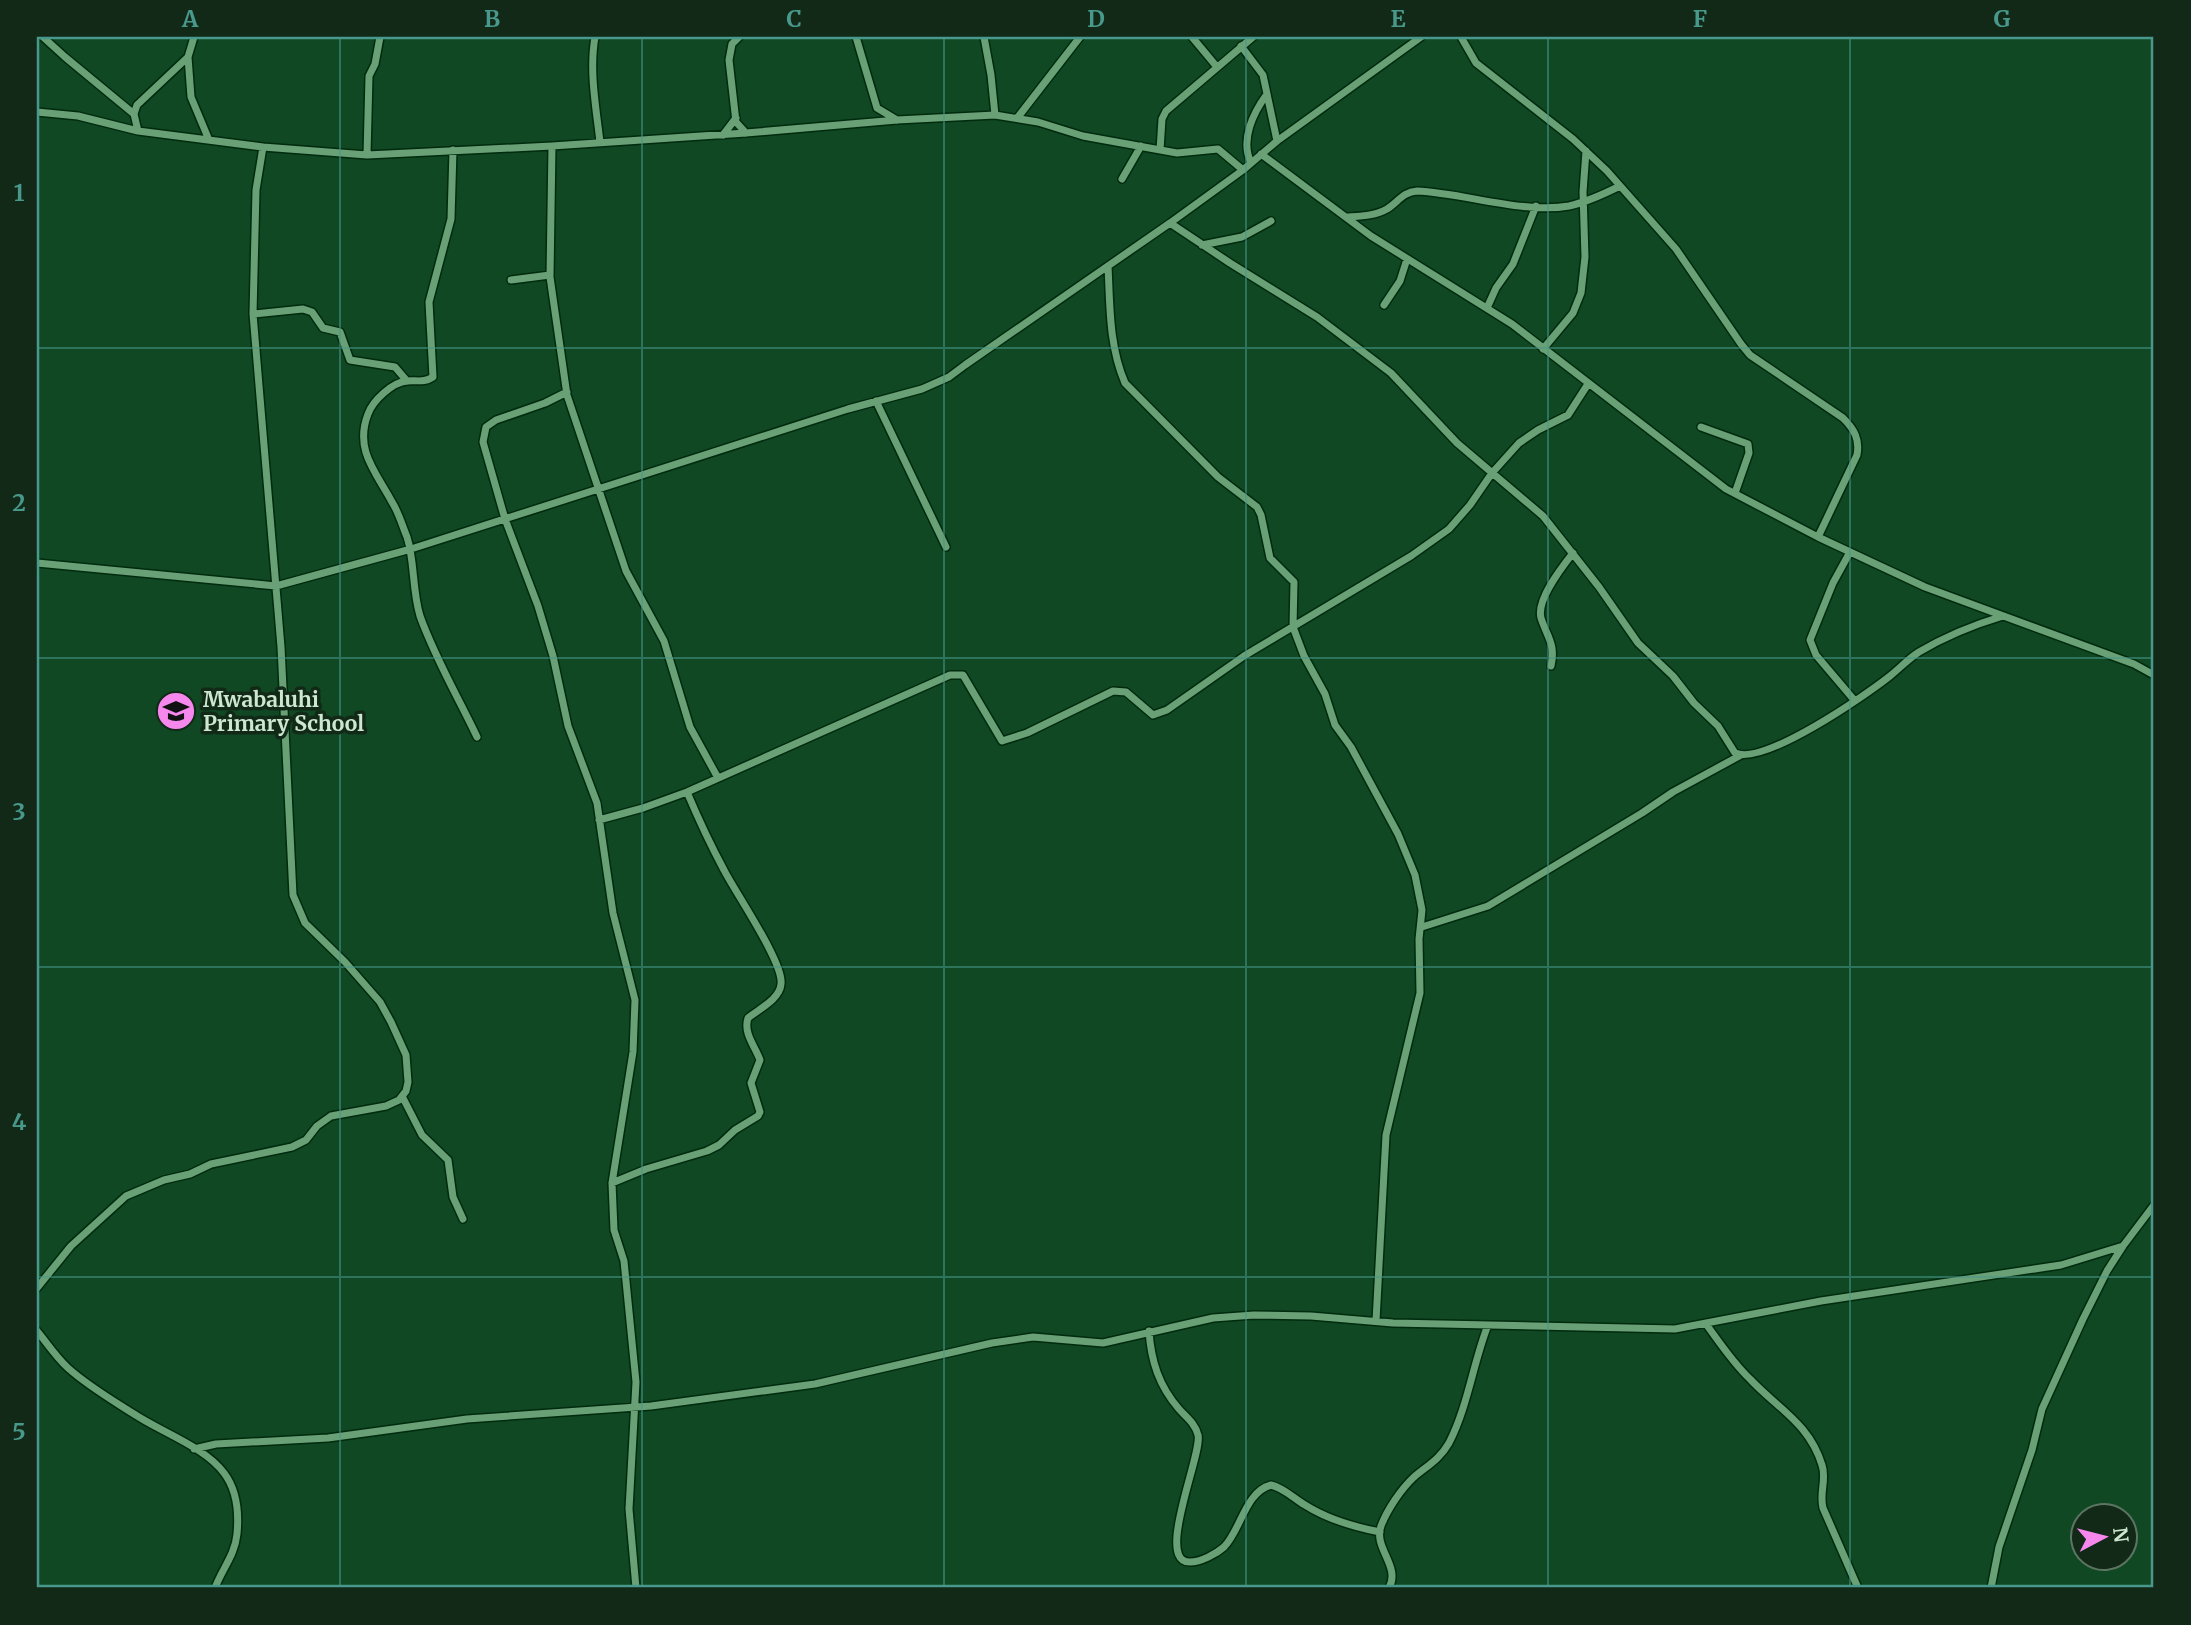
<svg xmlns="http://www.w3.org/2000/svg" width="2191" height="1625" font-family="Merriweather,serif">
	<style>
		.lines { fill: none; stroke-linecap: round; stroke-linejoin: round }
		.street-casing { stroke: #012b0f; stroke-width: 10 }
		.street { stroke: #69a075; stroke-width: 7 }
		.grid { fill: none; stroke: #48988b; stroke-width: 2; stroke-opacity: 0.55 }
		.labels { text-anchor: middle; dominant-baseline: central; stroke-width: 7; stroke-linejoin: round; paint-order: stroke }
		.poi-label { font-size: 21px; font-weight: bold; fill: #cce8d0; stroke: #122918; text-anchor: start }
		.neatline { fill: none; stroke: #48988b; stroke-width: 2.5 }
		.grid-label { font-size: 23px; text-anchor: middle; font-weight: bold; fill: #48988b }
	</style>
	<rect width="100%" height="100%" fill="#0f4822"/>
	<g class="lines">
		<!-- street casing -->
		<g class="street-casing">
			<path id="street" d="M43,37l22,20 69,57
				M595,37c-6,34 1,70 5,105
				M739,37l-7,7 -3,16 7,62 10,11
				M856,37l21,71 20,12
				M984,37l7,38 4,40
				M1192,37l25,30
				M1461,37l15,26 97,76 34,32 69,78 65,95 9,11 93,63c11,11 17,21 14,37l-39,82
				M1241,46l22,29 14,66
				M188,57l3,40 18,43
				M37,112l41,4 60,15 125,16 104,8 185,-9 194,-13 151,-13 98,-5 43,7 45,14 94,17 41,-4 25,21
				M1018,117l62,-80
				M138,131l-4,-17 3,-9 51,-48 6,-20
				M723,135l13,-17
				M552,146l-2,131 17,118 59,176 38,70 26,86 28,51
				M453,150l-2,69 -22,83 4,75c-9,6 -16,3 -26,4 -14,1 -34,19 -39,33 -14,36 8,58 24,88 7,11 10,23 15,35 8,25 5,53 13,79 15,42 38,81 57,121
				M1160,150l2,-31 4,-8 87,-74
				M1261,154l110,82 141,88 214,165 92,48 107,50 209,77 20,11
				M367,155l2,-79 6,-12 5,-27
				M1251,163c-11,-23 2,-50 16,-69
				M1122,179l19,-33
				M1346,217c14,-1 29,-1 41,-8 11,-7 16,-17 30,-18 47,2 106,23 152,15 18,-4 35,-12 51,-20
				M1170,223l60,40 87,54 74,56 66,70 86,73 56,71 39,56 35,33 21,27 24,23 17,27c29,13 131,-58 155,-77 10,-8 18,-17 29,-24 27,-16 54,-27 84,-36
				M1202,245l40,-8 29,-16
				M1108,266c2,40 1,80 17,117l93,94 39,30 4,8 9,43 24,24 -1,45 11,29 21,38 10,31 16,22 47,87 17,41 7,35 -3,29 1,54 -34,142 -10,186
				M511,280l39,-5
				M1384,305l16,-24 7,-22
				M1487,308l9,-20 17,-24 23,-58
				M253,314l50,-5 9,3 11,16 17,4 10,28 45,7 12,14
				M1543,349l30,-36 8,-20 4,-36 -2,-65 3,-41
				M567,392l-22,11 -49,17 -10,7 -3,15 22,77 33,87 15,50 15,70 29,77 16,110 22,87 -2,52 -21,131 2,47 10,31 12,121 -7,127 7,79
				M876,401l70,146
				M1701,427l47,17 1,9 -14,40
				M1850,552l-17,31 -23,57 6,15 39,46
				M37,563l239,23 135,-37 437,-140 74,-20 27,-12 16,-12 205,-142 73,-53 34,-29 144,-104
				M1551,666c5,-22 -4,-29 -10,-48 -5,-18 21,-51 32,-65
				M599,820l44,-12 44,-16 263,-117h13l39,66 25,-8 86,-42 13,1 27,23 14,-5 77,-54 167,-100 38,-27 21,-24 22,-32 27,-30 19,-13 30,-15 20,-31
				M1422,927l66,-21 154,-93 31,-21 68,-37
				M402,1096l20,39 26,25 5,37 10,22
				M612,1183l34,-14 61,-18 12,-6 16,-15 23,-14 2,-4 -9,-29 9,-23c-5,-14 -17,-27 -12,-42 11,-9 32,-19 33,-34 3,-21 -46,-92 -57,-114 -14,-26 -26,-52 -37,-78
				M37,1288l34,-42 55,-50 38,-16 26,-6 21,-10 81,-17 14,-7 11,-14 14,-10 55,-10 13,-6 7,-9 2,-9 -2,-27 -15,-33 -11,-20 -35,-40 -40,-39 -12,-28 -12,-248 -28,-333 3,-124 7,-43
				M1706,1324c14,19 27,39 44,55 28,30 59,44 72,86 5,14 -3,28 1,43l35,80
				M37,1331c10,12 19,26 31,37 20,18 44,32 66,46 27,18 71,33 90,59 13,17 15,40 13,61 -2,21 -15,35 -22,54
				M1149,1331c2,30 10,55 30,78 7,8 16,14 19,26 5,18 -44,128 -8,127 11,0 26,-8 34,-15 17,-17 21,-55 47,-62 13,3 22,13 34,20 22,14 49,22 75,27
				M194,1449l22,-5 112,-6 139,-19 184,-13 164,-22 177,-41 41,-6 70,6 110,-25 41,-3 57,1 82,7 282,6 146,-28 240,-36 62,-19
				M1389,1588c12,-22 -16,-40 -8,-62 6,-16 20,-37 33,-49 13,-11 26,-18 35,-34 19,-37 24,-80 39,-118
				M1991,1588l8,-41 33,-97 10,-41 41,-90 24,-48 16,-25 31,-41"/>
		</g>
		<!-- street -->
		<use href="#street" class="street"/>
	</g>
	<!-- grid -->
	<path class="grid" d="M340,37v1551M642,37v1551M944,37v1551M1246,37v1551M1548,37v1551M1850,37v1551M37,348h2117M37,658h2117M37,967h2117M37,1277h2117"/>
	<!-- icons -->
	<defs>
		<g id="school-disc" transform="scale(2.0125)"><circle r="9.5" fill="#f688ed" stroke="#122918"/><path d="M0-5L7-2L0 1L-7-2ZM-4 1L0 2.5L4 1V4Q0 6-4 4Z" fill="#111"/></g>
	</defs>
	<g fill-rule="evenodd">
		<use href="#school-disc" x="176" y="711"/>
	</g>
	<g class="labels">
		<!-- poi labels -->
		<g class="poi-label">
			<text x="203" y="699">Mwabaluhi<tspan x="203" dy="24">Primary School</tspan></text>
		</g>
	</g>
	<!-- border -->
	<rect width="2191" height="1625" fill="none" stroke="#122918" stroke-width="77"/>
	<!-- north arrow -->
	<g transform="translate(2104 1537) rotate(83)"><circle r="33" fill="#122918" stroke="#5c7562" stroke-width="2"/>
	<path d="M0-5L12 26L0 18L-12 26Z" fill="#f688ed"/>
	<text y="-10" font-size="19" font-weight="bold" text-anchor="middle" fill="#cce8d0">N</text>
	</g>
	<rect x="38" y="38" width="2114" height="1548" class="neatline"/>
	<g class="grid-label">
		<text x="190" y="27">A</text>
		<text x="492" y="27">B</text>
		<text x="794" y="27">C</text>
		<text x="1096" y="27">D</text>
		<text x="1398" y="27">E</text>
		<text x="1700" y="27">F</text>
		<text x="2002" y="27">G</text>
		<text x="19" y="201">1</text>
		<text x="19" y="511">2</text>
		<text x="19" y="820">3</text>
		<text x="19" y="1130">4</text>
		<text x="19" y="1440">5</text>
	</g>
</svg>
